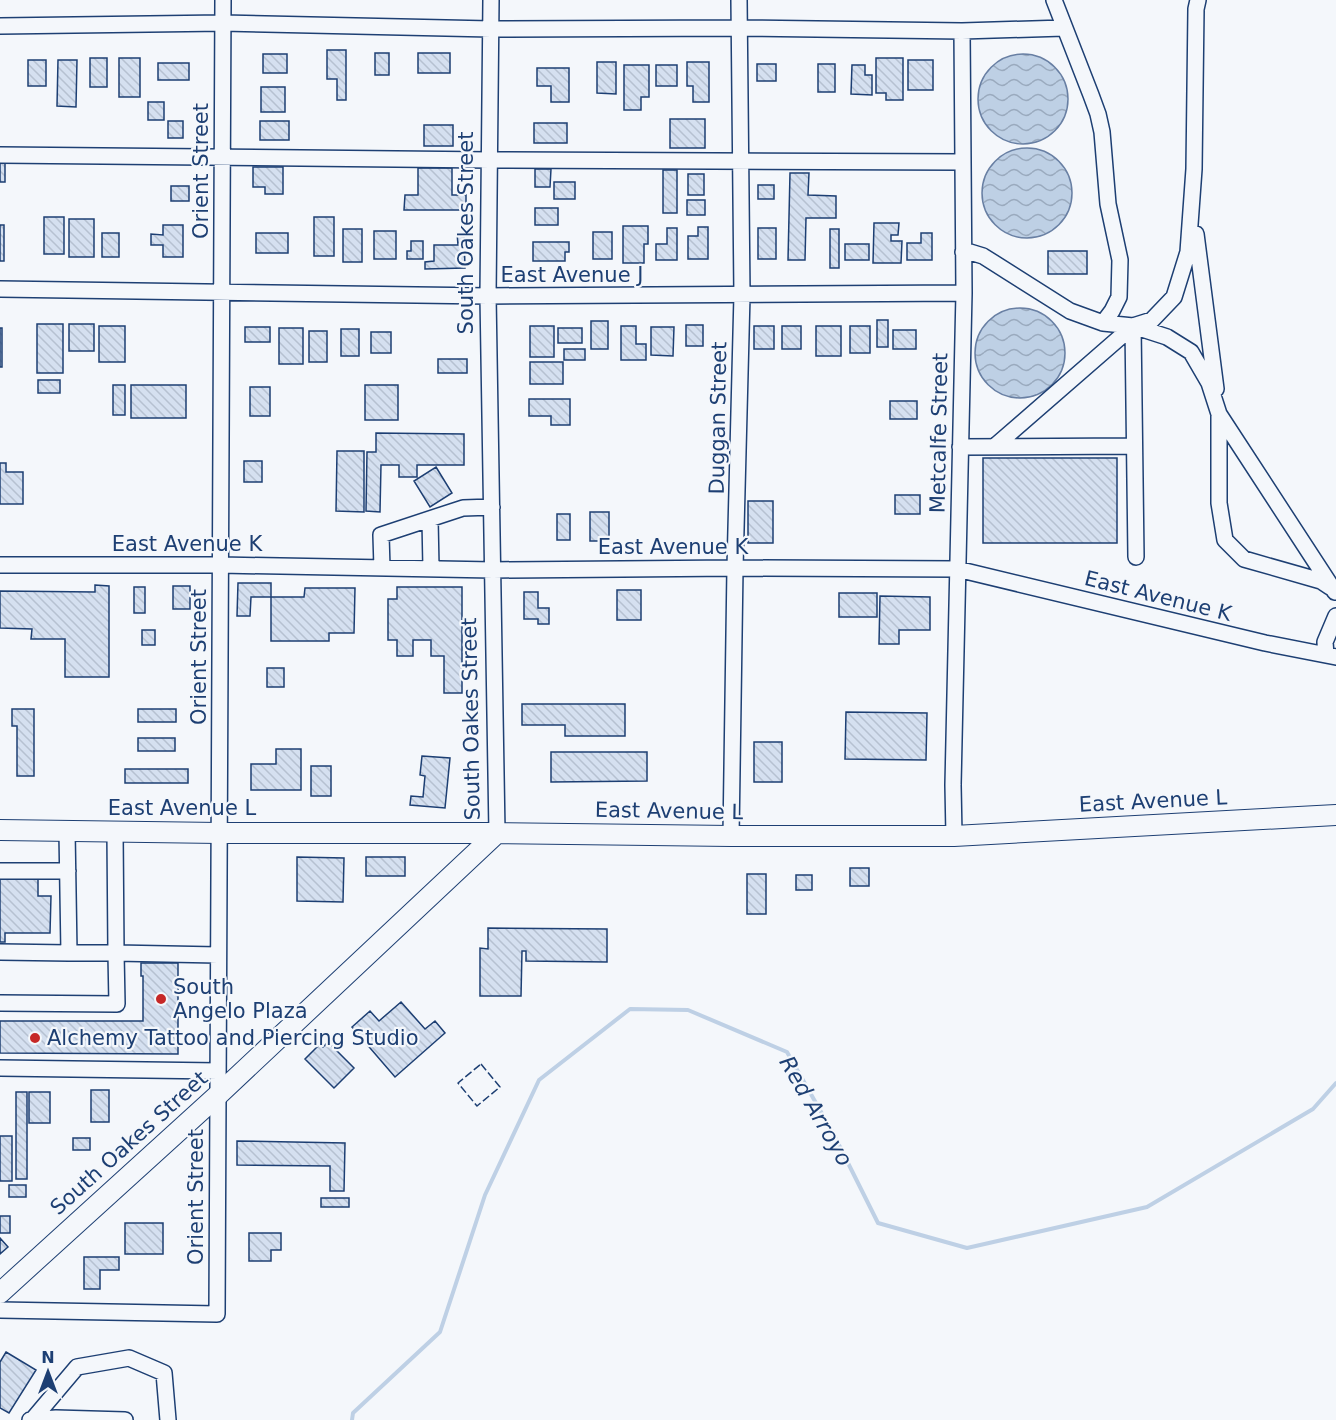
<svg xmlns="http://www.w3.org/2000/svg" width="1336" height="1420" font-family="'DejaVu Sans',sans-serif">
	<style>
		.water { fill: url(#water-waves); stroke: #687fa3; stroke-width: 1.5 }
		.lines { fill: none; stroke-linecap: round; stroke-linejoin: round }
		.stream { stroke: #bed0e5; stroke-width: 4 }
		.building { fill: url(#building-back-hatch); stroke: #1d3f73; stroke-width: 1.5 }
		.minor-casing { stroke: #1d3f73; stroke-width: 18 }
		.major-casing { stroke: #1d3f73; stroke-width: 22 }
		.minor { stroke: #f4f7fb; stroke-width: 15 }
		.major { stroke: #f4f7fb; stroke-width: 20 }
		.fence { stroke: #1d3f73; stroke-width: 1.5; stroke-dasharray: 8 3; stroke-linecap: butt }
		.poi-dot { fill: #c62828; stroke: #f4f7fb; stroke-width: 2 }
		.labels { text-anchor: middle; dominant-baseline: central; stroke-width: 4.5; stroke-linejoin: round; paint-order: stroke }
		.street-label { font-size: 21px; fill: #1d3f73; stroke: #f4f7fb }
		.poi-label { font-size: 21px; fill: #1d3f73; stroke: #f4f7fb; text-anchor: start }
		.water-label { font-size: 22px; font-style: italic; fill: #1d3f73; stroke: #f4f7fb }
	</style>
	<defs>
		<pattern id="water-waves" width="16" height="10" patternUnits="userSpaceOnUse" patternTransform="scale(1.5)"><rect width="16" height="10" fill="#bed0e5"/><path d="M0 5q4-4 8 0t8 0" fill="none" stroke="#9aaabe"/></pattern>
		<pattern id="building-back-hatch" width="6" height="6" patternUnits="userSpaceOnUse" patternTransform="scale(1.5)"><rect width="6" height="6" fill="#d5e0f0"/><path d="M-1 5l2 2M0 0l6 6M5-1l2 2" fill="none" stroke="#b6c1d1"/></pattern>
	</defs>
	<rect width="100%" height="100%" fill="#f4f7fb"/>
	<!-- water -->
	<path class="water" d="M978 99a45 45 0 1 1 90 0a45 45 0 1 1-90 0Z
		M982 193a45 45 0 1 1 90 0a45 45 0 1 1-90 0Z
		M975 353a45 45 0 1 1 90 0a45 45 0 1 1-90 0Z"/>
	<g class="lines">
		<!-- stream -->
		<path class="stream" d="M352,1420l1,-7 87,-81 45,-137 54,-115 91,-71 58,1 99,42 46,81 45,90 89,25 180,-41 166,-98 23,-26"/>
	</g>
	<!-- building -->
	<path class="building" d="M327,50h19v50h-9v-21h-10z
		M375,53h14v22h-14z
		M418,53h32v20h-32z
		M263,54h24v19h-24z
		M90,58h17v29h-17z
		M119,58h21v39h-21z
		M876,58h27v42h-17v-7h-10z
		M28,60h18v26h-18z
		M58,60h19l-1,47 -19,-1z
		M908,60h25v30h-25z
		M597,62h19v32l-19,-1z
		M687,62h22v40h-16v-16h-6z
		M158,63h31v17h-31z
		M757,64h19v17h-19z
		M818,64h17v28h-17z
		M624,65h25v32h-8v13h-17z
		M656,65h21v21h-21z
		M852,65h13v10h7v20l-21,-1z
		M537,68h32v34h-18v-16h-14z
		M261,87h24v25h-24z
		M148,102h16v18h-16z
		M670,119h35v29h-35z
		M168,121h15v17h-15z
		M260,121h29v19h-29z
		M534,123h33v20h-33z
		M424,125h29v21h-29z
		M0,161h5v21h-5z
		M253,167h30v27h-18v-7h-12z
		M418,168h34v27h14v15h-62l1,-15h13z
		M535,169h16l-1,18h-15z
		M663,170h14v43h-14z
		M790,173h19l-1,22 28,1v22h-30l-1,42h-17z
		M688,174h16v21h-16z
		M554,182h21v17h-21z
		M758,185h16v14h-16z
		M171,186h18v15h-18z
		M687,200h18v15h-18z
		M535,208h23v17h-23z
		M44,217h20v37h-20z
		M314,217h20v39h-20z
		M69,219h25v38h-25z
		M874,223h25l-1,12h-7v6h11l-1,22h-28z
		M0,225h4v36h-4z
		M163,225h20v32h-20v-12h-12v-11l12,1z
		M623,226h25v18h-4v19h-21z
		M698,227h10v32h-20v-23h10z
		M667,228h10v32h-21v-16h11z
		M758,228h18v31h-18z
		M343,229h19v33h-19z
		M830,229h9v39h-9z
		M374,231h22v28h-22z
		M593,232h19v27h-19z
		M102,233h17v24h-17z
		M256,233h32v20h-32z
		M457,233h7l1,35 -40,1v-7l9,-1v-16h24z
		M921,233h11v27h-25v-17h14z
		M411,241h12v18h-16v-8h4z
		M533,242h36v10h-4v9h-32z
		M845,244h24v16h-24z
		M1048,251h39v23h-39z
		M877,320h11v27h-11z
		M591,321h17v28h-17z
		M37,324h26v49h-26z
		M69,324h25v27h-25z
		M686,325h17v21h-17z
		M99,326h26v36h-26z
		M530,326h24v31h-24z
		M621,326h15v18h10v16h-25z
		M754,326h20v23h-20z
		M782,326h19v23h-19z
		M816,326h25v30h-25z
		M850,326h20v27h-20z
		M245,327h25v15h-25z
		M651,327h23l-1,29 -22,-1z
		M0,328h2v39h-2z
		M279,328h24v36h-24z
		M558,328h24v15h-24z
		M341,329h18v27h-18z
		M893,330h23v19h-23z
		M309,331h18v31h-18z
		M371,332h20v21h-20z
		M564,349h21v11h-21z
		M438,359h29v14h-29z
		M530,362h33v22h-33z
		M38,380h22v13h-22z
		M113,385h12v30h-12z
		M131,385h55v33h-55z
		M365,385h33v35h-33z
		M250,387h20v29h-20z
		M529,399h41v26h-19v-9h-22z
		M890,401h27v18h-27z
		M376,433l88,1v31h-47v12h-18v-12h-18l-1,47 -14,-1 1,-59h9z
		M337,451h27v61l-28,-1z
		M983,458h134v85h-134z
		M244,461h18v21h-18z
		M0,463h6v9h17v32h-23z
		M436,467l16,26 -22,14 -16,-26z
		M895,495h25v19h-25z
		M748,501h25v42h-25z
		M590,512h19v29h-19z
		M557,514h13v26h-13z
		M238,583h33v14h33l1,-9h50l-1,45h-25v8h-58v-44h-20l-1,19h-13z
		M95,585l14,1v91h-44v-38h-34l1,-10 -32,-1v-37l95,1z
		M173,586h17v23h-17z
		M134,587h11v26h-11z
		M397,587h65v106h-18v-37h-13v-16h-18v16h-16v-16h-9v-41h9z
		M617,590h24v30h-24z
		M524,592h14v16h11v16h-11v-5h-14z
		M839,593h38v24h-38z
		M880,596l50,1v33h-31v14h-20z
		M142,630h13v15h-13z
		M267,668h17v19h-17z
		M522,704h103v32h-60v-11h-43z
		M12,709h22v67h-17v-50h-5z
		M138,709h38v13h-38z
		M846,712l81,1 -1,47 -81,-1z
		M138,738h37v13h-37z
		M754,742h28v40h-28z
		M276,749h25v41h-50v-26h25z
		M551,752h96v29l-96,1z
		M422,756l28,2 -5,50 -35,-3 1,-9 12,1 2,-21 -5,-1z
		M311,766h20v30h-20z
		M125,769h63v14h-63z
		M297,857l47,1 -1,44 -46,-1z
		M366,857h39v19h-39z
		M850,868h19v18h-19z
		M747,874h19v40h-19z
		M796,875h16v15h-16z
		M0,878h38v18h13l-1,37h-45v9h-5z
		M488,928l119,1v33l-81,-1v-10h-4l-1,45h-41v-48l8,1z
		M141,963h37v91l-178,-1v-32h143v-45h-2z
		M401,1002l24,27 10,-8 10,12 -50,44 -43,-50 18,-16 9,10z
		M328,1042l26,26 -20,20 -29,-29 15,-15 3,3z
		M91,1090h18v32h-18z
		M16,1092h11v87h-11z
		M29,1092h21v31h-21z
		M0,1136h12v45h-12z
		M73,1138h17v12h-17z
		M237,1141l108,2 -1,48h-14v-25l-93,-1z
		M9,1185h17v12h-17z
		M321,1198h28v9h-28z
		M0,1216h10v17h-10z
		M125,1223h38v31h-38z
		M249,1233h32v17h-10v11h-22z
		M0,1238l8,9 -8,7z
		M84,1257h35v13h-19v19h-16z
		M6,1352l30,18 -27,43 -9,-5v-46z"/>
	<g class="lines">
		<!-- minor casing -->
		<g class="minor-casing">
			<path id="minor" d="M491,0l-3,296 9,537
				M1054,0l37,95 7,19 4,18 6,72 12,56 -1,37 -7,14 -9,12
				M0,26l223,-3 268,6 248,-1 223,3 102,-3
				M0,155l490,5 473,2
				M1196,234l20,155
				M963,252h7l13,4 87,55 33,12 30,3 34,11 24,15 18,31 10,31 116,178
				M0,289l488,7 476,-3
				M1133,326l3,231
				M1219,416v87l6,37 19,19 77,22 9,6
				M960,447l174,-1
				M994,447l139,-121 19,-6 22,-23 14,-45 6,-83 2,-160 2,-9
				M430,519l1,49
				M0,565h220l273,5 242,-2 222,1 308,74 71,14
				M382,568l-1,-33 82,-27 29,-1
				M1326,655l-1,-13 11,-26
				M67,831l2,122h47l-1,-121
				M731,836l4,-268 7,-273 -3,-295
				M954,836l-1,-51 11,-492 -2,-262
				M0,871h68
				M0,952l69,1
				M0,1003l117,1 -1,-51 102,2
				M0,1068l218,3
				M0,1310l217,4 6,-1314
				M33,1419l44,-52 52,-9 35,15 4,47
				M30,1420l26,-2 69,2"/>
		</g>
		<!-- major casing -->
		<g class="major-casing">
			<path id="major" d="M0,830l219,3h278l234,3h223l382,-21
				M0,1293l218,-198 279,-262"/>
		</g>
		<!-- minor -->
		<use href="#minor" class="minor"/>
		<!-- major -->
		<use href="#major" class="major"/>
		<!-- fence -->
		<path class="fence" d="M481,1064l19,23 -23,19 -19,-23z"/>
	</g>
	<!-- markers -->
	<g class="poi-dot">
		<circle cx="161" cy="999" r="6"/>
		<circle cx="35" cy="1038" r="6"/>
	</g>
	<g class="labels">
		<!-- street labels -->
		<g class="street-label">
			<text transform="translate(201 171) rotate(-90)">Orient Street</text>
			<text transform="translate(466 233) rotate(-90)">South Oakes Street</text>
			<text x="572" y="275">East Avenue J</text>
			<text transform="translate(718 418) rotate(-89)">Duggan Street</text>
			<text transform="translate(939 433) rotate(-89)">Metcalfe Street</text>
			<text x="187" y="544">East Avenue K</text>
			<text x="673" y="547">East Avenue K</text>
			<text transform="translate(1158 596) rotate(14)">East Avenue K</text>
			<text transform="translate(199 657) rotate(-90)">Orient Street</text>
			<text transform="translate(471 719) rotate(-91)">South Oakes Street</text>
			<text transform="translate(1153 801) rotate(-3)">East Avenue L</text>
			<text x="182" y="808">East Avenue L</text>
			<text transform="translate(669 811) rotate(1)">East Avenue L</text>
			<text transform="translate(129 1143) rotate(-42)">South Oakes Street</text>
			<text transform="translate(196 1197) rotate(-90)">Orient Street</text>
		</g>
		<!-- poi labels -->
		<g class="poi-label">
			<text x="173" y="987">South<tspan x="173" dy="24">Angelo Plaza</tspan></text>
			<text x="47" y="1038">Alchemy Tattoo and Piercing Studio</text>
		</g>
		<!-- water labels -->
		<g class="water-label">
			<text transform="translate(816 1111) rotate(60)">Red Arroyo</text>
		</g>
	</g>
	<!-- north arrow -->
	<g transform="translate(48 1372)" stroke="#f4f7fb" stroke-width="4.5" paint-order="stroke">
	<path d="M0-4.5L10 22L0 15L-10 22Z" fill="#1d3f73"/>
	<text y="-9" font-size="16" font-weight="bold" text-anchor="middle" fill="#1d3f73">N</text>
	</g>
</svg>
